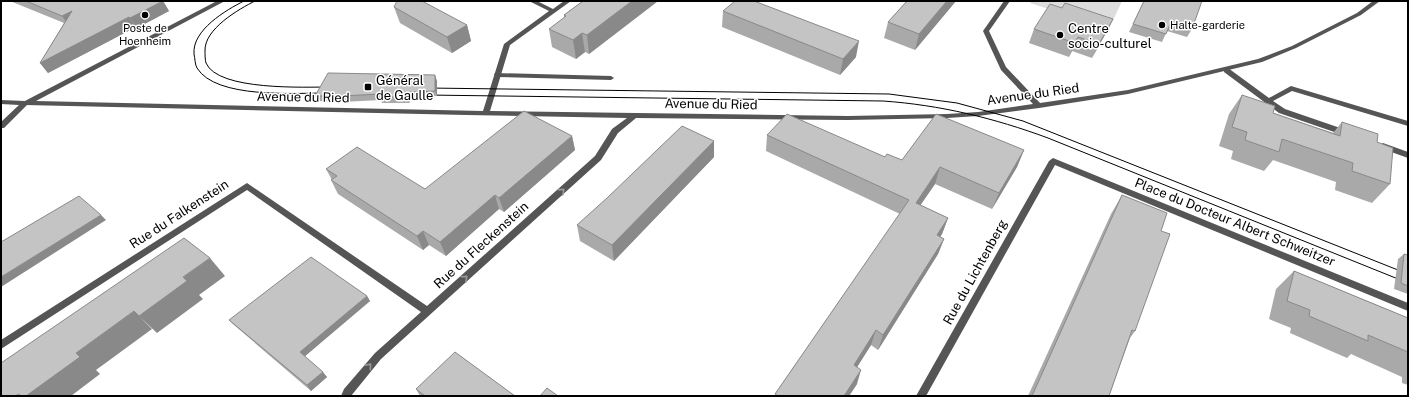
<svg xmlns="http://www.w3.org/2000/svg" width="1409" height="397" font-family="'Public Sans',sans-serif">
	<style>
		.green { fill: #dcdcdc }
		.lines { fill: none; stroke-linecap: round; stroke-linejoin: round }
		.service { fill: #555; fill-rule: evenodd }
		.minor { fill: #555; fill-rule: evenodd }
		.tertiary { fill: #555; fill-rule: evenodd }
		.tram { stroke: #000; stroke-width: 1 }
		.wall { fill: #a9a9a9 }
		.shaded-wall { fill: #898989 }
		.building { fill: #c4c4c4; stroke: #898989 }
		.oneway { stroke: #999 }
		.poi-dot { fill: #000; stroke: #fff; stroke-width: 1.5 }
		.labels { text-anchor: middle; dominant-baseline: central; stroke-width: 3; stroke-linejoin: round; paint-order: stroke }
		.far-poi-label { font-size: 11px; fill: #000; stroke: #fff; text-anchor: start }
		.poi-label { font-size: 13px; fill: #000; stroke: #fff; text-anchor: start }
		.street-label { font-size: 13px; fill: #000; stroke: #fff }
	</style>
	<rect width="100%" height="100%" fill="#fff"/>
	<!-- green -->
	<path class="green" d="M1031,1h91l-13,28 -11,1 -37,-17 -31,-10z"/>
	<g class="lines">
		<!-- service -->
		<path class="service" d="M1224,68h4l41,30 22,-12 117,35v5l-116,-35 -19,10 12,8 64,22 1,2 -4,3 -3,-1 -64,-22 -55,-41z
			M495,73l116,3 3,2 -3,2 -114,-3 -3,-2z
			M1383,143l25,9v6l-28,-10 -1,-2z"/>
		<!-- minor -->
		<path class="minor" d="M217,1h8l-189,100 447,10 21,-67 45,-33 -20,-10h8l16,8 11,-8h7l-61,44 -20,66 358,5 99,-2 31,-2 55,-8 -32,-34 -18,-39 21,-30h6l-21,30 17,36 34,36 88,-13 130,-31 34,-13 65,-33 16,-12h7l-19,14 -65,33 -34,14 -134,32 -89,14 -61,8 -31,2 -99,2 -212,-2 -18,15 -17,27 -220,199 -30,37h-10l3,-7 31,-36 46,-41 -174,-122 -246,159v-9l246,-157 180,123 168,-150 17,-27 15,-11 -161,-3 -441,-10 -4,-2z
			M1053,158l355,145v8l-353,-146 -129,231h-10l133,-235z"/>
		<!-- tertiary -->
		<path class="tertiary" d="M1,100l24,1 4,2 -25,25h-3v-6l18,-17 -18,-1z"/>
		<!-- tram -->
		<path class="tram" d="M244,1c-18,9 -52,29 -50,53 1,4 1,11 3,14 19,31 98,25 130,25
			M255,1c-16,8 -51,28 -50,50 0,3 0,9 1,12 12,28 99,24 125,24
			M427,88l462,6 68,9 66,18 385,153
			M425,95l458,6c57,4 111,17 165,37l360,145"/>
	</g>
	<!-- wall -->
	<path class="wall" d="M10,1h153l6,10 -32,17 -1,-1 -88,46 -8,-10 24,-40z
		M583,1h75l-69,53 -4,-2 -9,7 -24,-12 -3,-18 15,-11v-3z
		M907,1h49l-41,49 -31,-12 4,-16z
		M1144,1l48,28 -5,8 -20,-6 -5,11 -33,-10z
		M394,7l73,18 4,16 -19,12 -52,-30z
		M723,11l133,46 -16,18 -118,-48z
		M1034,29l72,4 -14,25 -20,-7 -3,6 -40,-14z
		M437,81v15l-25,2 -3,5h-27l-1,-3 -39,2 -24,-1 -3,-5z
		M1242,95l31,18 60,20 9,-11 35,20 13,42 -18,19 -37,-13 1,-8 -63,-22 -9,11 -33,-12 2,-8 -14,-5 10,-32z
		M767,135l135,25 122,-10 -7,17 -25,42 -57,-25 -15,21 28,13 -6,16 -2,3 4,2 -6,15 -60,96 -7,-5 -14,22v17l-8,12h-74v-2l125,-180 -134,-63z
		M572,136l3,14 -71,62 -5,-3 -53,47 -17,-11 -6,5 -85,-56 -7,-14h1l-6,-11 99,20z
		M714,141v16l-100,104 -34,-20 -3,-16z
		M1122,195l39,36 -26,100 -5,7 -21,58h-81l83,-182z
		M1404,254l4,1v39l-14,-5 4,-30z
		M1294,271l114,47v67l-6,-2v-6l-51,-23 -4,4 -57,-25 1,-5 -22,-9 7,-30z
		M367,296l3,5 -65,55 22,21 -16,14 -77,-66 -5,-5z
		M416,389l99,7h-95z"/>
	<!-- shaded-wall -->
	<path class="shaded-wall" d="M163,1l6,10 -32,17 -7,-10z
		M632,1h26l-69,53 -2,-19z
		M947,1h9l-41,49 4,-16z
		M72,11l-3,15 -7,-10z
		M129,17l7,10 -88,46 -8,-10z
		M1113,19l-7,14 -14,25 7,-14z
		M467,25l4,16 -19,12 -5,-16z
		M582,33l3,19 -9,7 -3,-19z
		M1078,37l-6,14 -3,6 6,-14z
		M859,41l-3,16 -16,18 3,-16z
		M435,75l2,6v15l-2,-5z
		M410,92l2,6 -3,5 -2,-6z
		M572,136l3,14 -71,62 -5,-14z
		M714,141v16l-100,104 -2,-16z
		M1024,150l-7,17 -25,42 7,-16z
		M940,167l-5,17 -24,35 5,-16z
		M495,195l4,14 -53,47 -6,-14z
		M101,215l5,5 -105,67v-10z
		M948,218l-6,16 -11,17 6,-16z
		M423,231l6,14 -6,5 -6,-14z
		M944,239l-6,15 -60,96 5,-15z
		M210,258l15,18 -26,19 4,4 -46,34 -18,-17 44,-39z
		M367,296l3,5 -66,56 -4,-5z
		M134,311l18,18 -56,41 4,4 -29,22h-45l50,-43z
		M876,330l-5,15 -22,35 5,-15z
		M861,370l-4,14 -8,12h-5z
		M323,372l4,5 -16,14 -4,-6z"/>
	<!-- building -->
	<path class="building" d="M26,1h137l-33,17 -1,-1 -89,46 32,-52 -10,5z
		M397,1h25l45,24 -20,12 -53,-30z
		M583,1h49l-45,34 -5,-2 -9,7 -24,-11 17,-13 -2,-1z
		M735,1h19l105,40 -16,18 -120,-48z
		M907,1h40l-28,33 -31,-12z
		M1144,1h58l-10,28 -21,-7 -5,12 -33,-10z
		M1065,3l48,16 -14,25 -21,-7 -3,6 -41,-14 16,-25 12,4z
		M328,73l107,2v16l-25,1 -3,5h-27l1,-3 -41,2h-25z
		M1242,95l33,11 -2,7 67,23 2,-14 36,12 -1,8 16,6 -3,36 -38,-13 1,-8 -71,-24 -3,13 -34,-12 2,-8 -15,-5z
		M524,111l48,25 -73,62 -4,-3 -55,47 -17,-11 -6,5 -86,-56 6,-4 -11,-7 31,-22 68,42z
		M787,114l98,43 2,-3 15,6 34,-46 88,36 -25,43 -59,-26 -24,36 32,15 -11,17 7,4 -61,96 -7,-5 -22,35 7,5 -17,26h-66l-3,-2 134,-194 -142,-65z
		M682,126l32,15 -102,104 -35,-20 30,-27z
		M1122,195l45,18 -6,18 9,3 -35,97 -3,-1 -23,66h-77z
		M79,196l22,19 -100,62v-35z
		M184,238l26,20 -27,19 4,4 -48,35 -5,-5 -58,42 4,4 -54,39h-5l-2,-2 -4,2h-14v-33z
		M1404,254l4,1v31l-7,-3z
		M311,257l56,39 -67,56 23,20 -16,13 -78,-65z
		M1294,271l114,47v34l-40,-17v6l-59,-25 1,-6 -23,-9z
		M455,352l60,44h-90l-9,-7z
		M547,388l11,8h-18z"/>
	<!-- one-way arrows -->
	<defs><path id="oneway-chevron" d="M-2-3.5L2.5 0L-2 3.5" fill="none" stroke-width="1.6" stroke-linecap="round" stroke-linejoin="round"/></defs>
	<g class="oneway">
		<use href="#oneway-chevron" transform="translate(562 191) rotate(-42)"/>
		<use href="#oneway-chevron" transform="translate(465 278) rotate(-42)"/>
		<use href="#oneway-chevron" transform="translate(369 366) rotate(-49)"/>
	</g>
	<!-- markers -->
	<g class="poi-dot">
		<circle cx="145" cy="15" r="4"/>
		<circle cx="1162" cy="25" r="4"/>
		<circle cx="1060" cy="35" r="4"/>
		<rect x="364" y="83" width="8" height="8" rx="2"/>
	</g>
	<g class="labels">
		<!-- far-poi labels -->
		<g class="far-poi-label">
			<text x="1170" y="25">Halte-garderie</text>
			<text x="145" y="28" text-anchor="middle">Poste de<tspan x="145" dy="13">Hoenheim</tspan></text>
		</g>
		<!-- poi labels -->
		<g class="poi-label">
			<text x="1068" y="28">Centre<tspan x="1068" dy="15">socio-culturel</tspan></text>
			<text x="376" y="80">Général<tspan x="376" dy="15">de Gaulle</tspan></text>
		</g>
		<!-- street labels -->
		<g class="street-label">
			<text transform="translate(1033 94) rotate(-8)">Avenue du Ried</text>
			<text transform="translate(303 97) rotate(1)">Avenue du Ried</text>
			<text transform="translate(711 104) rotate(1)">Avenue du Ried</text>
			<text transform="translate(179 214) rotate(-33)">Rue du Falkenstein</text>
			<text transform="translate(1235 222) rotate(22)">Place du Docteur Albert Schweitzer</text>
			<text transform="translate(481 245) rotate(-42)">Rue du Fleckenstein</text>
			<text transform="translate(975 272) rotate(-61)">Rue du Lichtenberg</text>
		</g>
	</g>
	<!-- border -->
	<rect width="1409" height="397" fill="none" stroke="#000000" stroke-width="4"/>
</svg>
